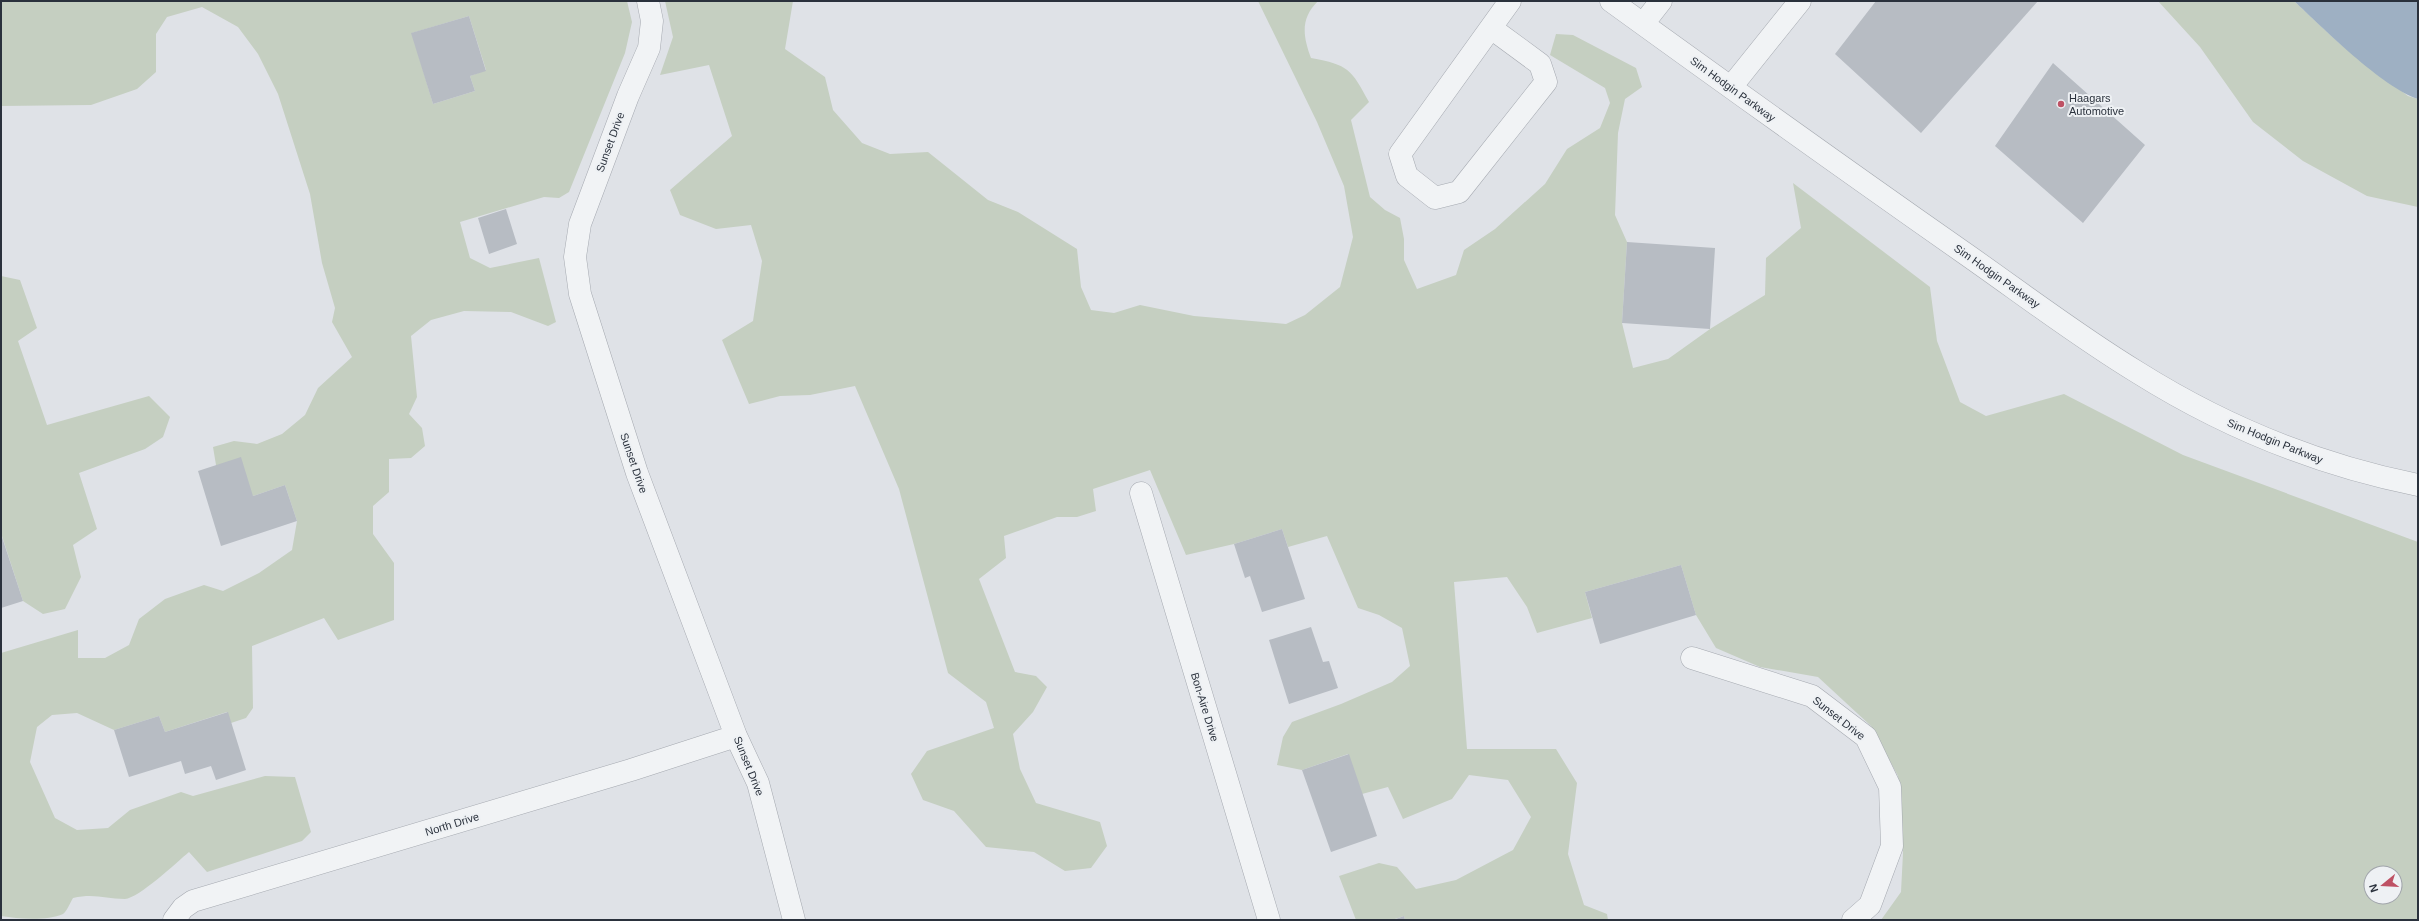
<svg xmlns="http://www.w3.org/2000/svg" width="2419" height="921" font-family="Arial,sans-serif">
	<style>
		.green { fill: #c5cfc1; fill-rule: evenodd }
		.water { fill: #9eb0c3 }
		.building { fill: #b7bcc3 }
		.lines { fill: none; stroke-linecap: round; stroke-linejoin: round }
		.minor-casing { stroke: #a5a9b0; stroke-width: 23 }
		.minor { stroke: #f1f3f5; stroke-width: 22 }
		.poi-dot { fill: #be5164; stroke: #eef1f4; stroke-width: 1.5 }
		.labels { text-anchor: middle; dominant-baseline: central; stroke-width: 4; stroke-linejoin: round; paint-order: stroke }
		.street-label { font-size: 11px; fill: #2a313c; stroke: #eef1f4 }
		.poi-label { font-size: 11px; fill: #2a313c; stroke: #eef1f4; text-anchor: start }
	</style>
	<rect width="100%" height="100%" fill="#dfe2e7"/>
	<!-- green -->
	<path class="green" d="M1,1h626l5,21 -7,31 -56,139 -10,6 -15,-1 -84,25 10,36 20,10 49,-10 17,64 -8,4 -37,-14 -47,-1 -33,9 -20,16 6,61 -8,17 13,14 3,18 -14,12 -22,1v33l-16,14v28l21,29v57l-56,20 -14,-22 -72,28 1,62 -7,10 -15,5 -4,-11 -62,20 -6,-16 -45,14 -37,-17 -25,2 -15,12 -7,35 25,56 22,12 31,-2 22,-18 51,-18 12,4 72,-20 30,1 16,55 -9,9 -95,31 -18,-20c-12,10 -50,46 -64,47 -20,0 -30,-6 -52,-1 -3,5 -6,13 -10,16 -16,7 -44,5 -62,2v-263l77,-23v28h27l24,-13 10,-26 26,-20 39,-14 19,6 36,-18 33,-23 5,-29 -12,-36 -32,11 -37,-31 -3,-18 21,-6 23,3 25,-10 23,-19 13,-27 34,-31 -20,-35 3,-14 -13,-45 -12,-69 -32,-100 -20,-40 -20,-27 -36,-20 -35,10 -11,17v38l-19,17 -46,16 -90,1zM469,16l17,54 -16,6 5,15 -42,13 -21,-71z
		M665,1h128l-8,48 40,28 8,33 29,33 28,11 38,-2 60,48 30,12 59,37 4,38 10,23 23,3 26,-8 54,11 92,8 19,-9 35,-28 13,-50 -9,-51 -27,-64 -59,-121h60c-18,18 -15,35 -7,57 38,7 40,11 58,44l-18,18 19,77 15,13 15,8 4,21v21l13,29 39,-14 8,-25 31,-21 50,-45 22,-35 33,-21 10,-25 -5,-15 -55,-33 6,-21 17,1 63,33 6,19 -17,12 -7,34 -3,82 12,27 -5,81 11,45 35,-9 42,-30 55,-34 1,-37 35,-30 -8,-45 137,104 7,54 23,61 26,14 78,-22 119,61 235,87v378h-537l20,-28 2,-39 -5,-77 -27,-50 -53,-49 -58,-10 -44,-19 -20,-33 -15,-50 -96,27 7,26 -55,15 -10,-26 -20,-30 -53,5 13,167h89l21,34 -9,71 16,51 23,9 1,6h-203l-1,-4 -12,4h-36l-17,-44 40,-13 18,4 19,22 40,-9 57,-30 18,-33 -23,-37 -39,-5 -17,24 -49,20 -15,-32 -26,7 -14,-40 -46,16 -25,-5 6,-28 9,-15 49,-18 51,-22 18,-16 -8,-38 -23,-13 -21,-7 -31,-72 -39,11 -6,-18 -48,15 -48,11 -36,-85 -57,19 3,22 -19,6h-20l-53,19 2,22 -27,21 36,93 21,4 11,11 -14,25 -20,22 7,35 16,34 64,19 7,24 -16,22 -26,3 -31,-19 -48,-5 -32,-36 -31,-11 -12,-26 16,-23 67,-23 -8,-26 -38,-29 -49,-184 -44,-103 -45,9 -30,1 -31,8 -27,-64 31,-19 9,-60 -11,-36 -35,4 -36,-14 -10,-25 62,-54 -23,-71 -49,10 13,-38zM2371,873h24v24h-24z
		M2158,1h136l45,42 69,53 10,3v108l-51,-11 -64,-35 -50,-39 -53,-75z
		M1,276l19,4 17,48 -19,13 29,84 102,-29 21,21 -7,20 -18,12 -66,24 18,56 -24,16 8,32 -16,32 -22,5 -20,-13 -22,-68z"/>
	<!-- water -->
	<path class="water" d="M2294,1h124v98c-36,-12 -95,-71 -124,-98z"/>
	<!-- building -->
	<path class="building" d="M1876,1h162l-117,132 -86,-79z
		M469,16l17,55 -16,5 5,15 -42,13 -22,-71z
		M2053,63l92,82 -62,78 -88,-77z
		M506,209l11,35 -28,10 -11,-36z
		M1627,242l88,6 -5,81 -88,-6z
		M241,457l12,39 32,-11 12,36 -76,25 -23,-75z
		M1282,529l23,70 -43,13 -12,-36 -5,2 -11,-34z
		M1,534l22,67 -22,7z
		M1681,565l15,50 -96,29 -15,-52z
		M1311,627l12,35 6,-1 9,27 -49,16 -20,-64z
		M228,712l18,58 -30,10 -5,-14 -26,8 -4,-13 -52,16 -15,-47 45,-14 6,16z
		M1349,754l28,82 -46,16 -29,-82z
		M1404,916l1,4h-12z"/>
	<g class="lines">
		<!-- minor casing -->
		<g class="minor-casing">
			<path id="minor" d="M648,1l4,20 -3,27 -21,48 -48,128 -5,33 5,37 57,179 99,263 22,47 36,137
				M1611,1c116,84 232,167 349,249 59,41 116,85 177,122 86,54 181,93 281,113
				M1643,24l18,-23
				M1491,28l49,36 6,18 -87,110 -24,6 -28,-22 -7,-22 110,-153
				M1731,87l69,-86
				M1141,493l128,427
				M1692,658l120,38 54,41 24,50 2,59 -22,59 -17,15
				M174,920l9,-12 10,-7 438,-131 105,-34"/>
		</g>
		<!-- minor -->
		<use href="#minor" class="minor"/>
	</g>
	<!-- markers -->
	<circle class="poi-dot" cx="2061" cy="104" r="4"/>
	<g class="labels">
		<!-- street labels -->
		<g class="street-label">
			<text transform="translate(1733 89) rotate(36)">Sim Hodgin Parkway</text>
			<text transform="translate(610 142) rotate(-70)">Sunset Drive</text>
			<text transform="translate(1997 276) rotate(35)">Sim Hodgin Parkway</text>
			<text transform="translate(2275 441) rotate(22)">Sim Hodgin Parkway</text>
			<text transform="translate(634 463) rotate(71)">Sunset Drive</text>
			<text transform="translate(1205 707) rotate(73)">Bon-Aire Drive</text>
			<text transform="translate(1839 718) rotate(38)">Sunset Drive</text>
			<text transform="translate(749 766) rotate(68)">Sunset Drive</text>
			<text transform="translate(452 824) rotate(-17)">North Drive</text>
		</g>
		<!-- poi labels -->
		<g class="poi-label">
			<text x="2069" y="98">Haagars<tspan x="2069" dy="13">Automotive</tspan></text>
		</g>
	</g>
	<!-- border -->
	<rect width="2419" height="921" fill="none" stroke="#2a313c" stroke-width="4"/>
	<!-- north arrow -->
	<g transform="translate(2383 885) rotate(252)"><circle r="19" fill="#eef1f4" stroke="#a0a4aa"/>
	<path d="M0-3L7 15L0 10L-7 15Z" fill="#be5164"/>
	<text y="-6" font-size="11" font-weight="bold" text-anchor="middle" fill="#2a313c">N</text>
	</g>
</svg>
